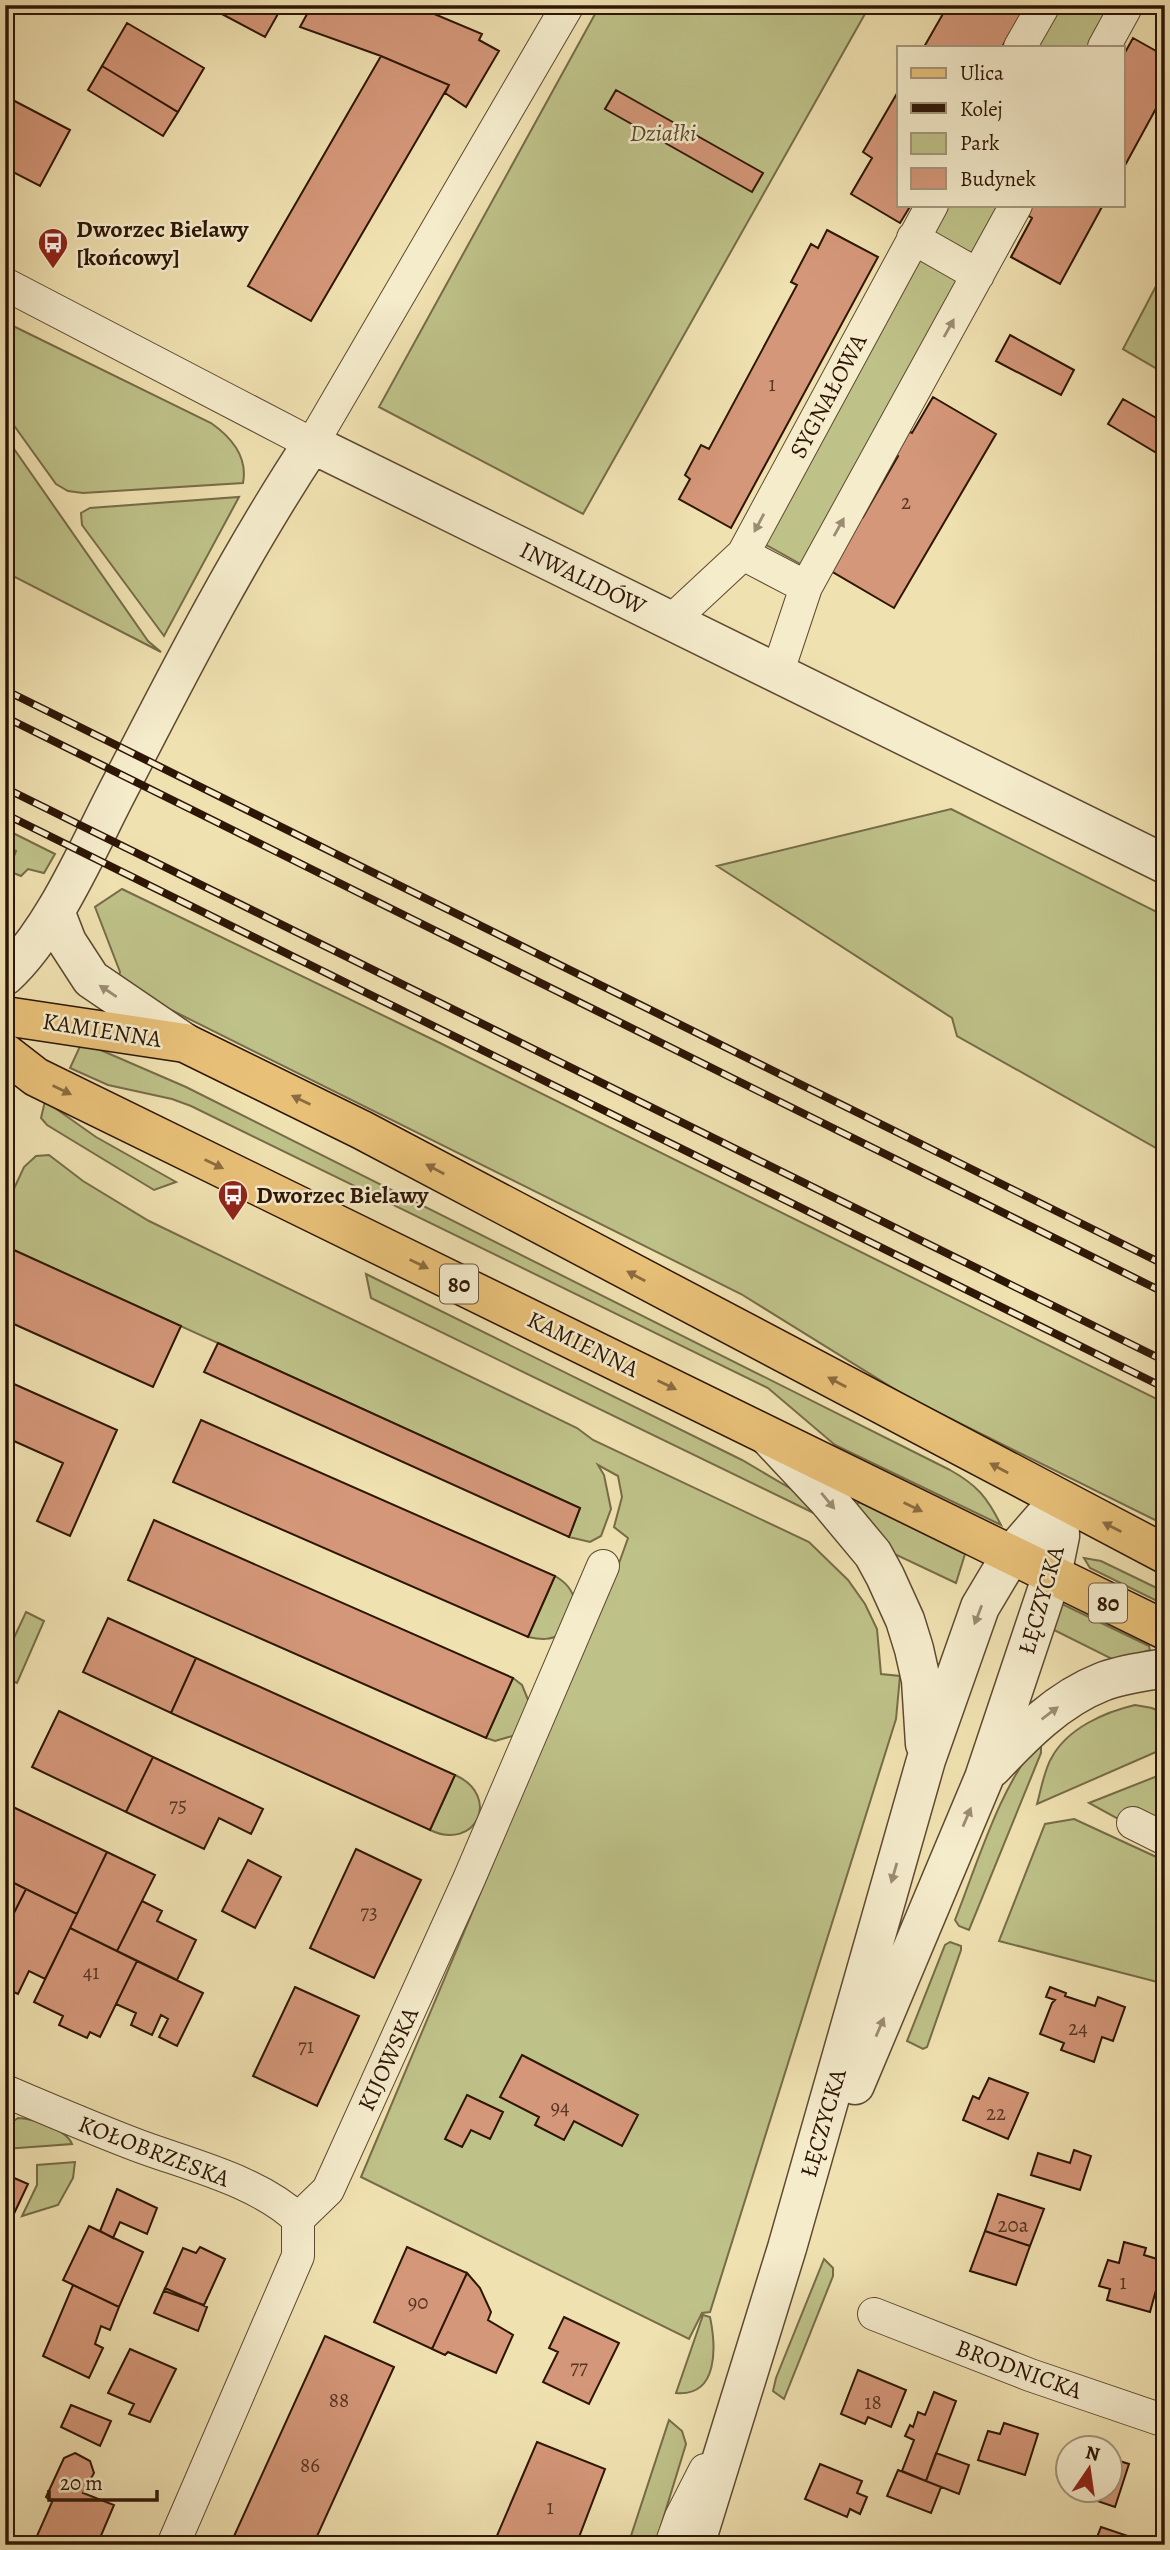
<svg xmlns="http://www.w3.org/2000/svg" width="1170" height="2550" font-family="Alegreya,serif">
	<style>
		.green { fill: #bec188; stroke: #766c47; stroke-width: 2 }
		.building { fill: #d49779; stroke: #2e1606; stroke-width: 2 }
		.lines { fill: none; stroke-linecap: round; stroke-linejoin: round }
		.minor-casing { stroke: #5e4931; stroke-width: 34 }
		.tertiary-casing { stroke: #5e4931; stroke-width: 41 }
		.primary-casing { stroke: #2e1606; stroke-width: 41 }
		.minor { stroke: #f5eccc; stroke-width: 32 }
		.tertiary { stroke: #f5eccc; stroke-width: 38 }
		.primary { stroke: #e8c078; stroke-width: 38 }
		.rail-casing { stroke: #2e1606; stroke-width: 8 }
		.rail { stroke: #f5eccc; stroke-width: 5; stroke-dasharray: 16; stroke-linecap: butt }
		.oneway { fill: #9b8c73 }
		.oneway2 { fill: #8b6b3f }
		.labels { text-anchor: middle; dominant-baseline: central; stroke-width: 5; stroke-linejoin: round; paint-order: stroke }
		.number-label { font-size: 21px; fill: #583623 }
		.shield { fill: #f5eccc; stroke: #6a5641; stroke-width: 2 }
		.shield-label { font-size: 23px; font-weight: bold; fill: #2e1606 }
		.park-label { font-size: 24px; font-style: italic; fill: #59492d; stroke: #f5eccc }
		.poi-label { font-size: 24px; font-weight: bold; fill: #2e1606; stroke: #f5eccc; text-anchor: start }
		.street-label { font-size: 24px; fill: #2e1606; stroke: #f5eccc }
	</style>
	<rect width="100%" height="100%" fill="#f0e1b1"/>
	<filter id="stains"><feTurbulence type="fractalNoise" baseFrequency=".00286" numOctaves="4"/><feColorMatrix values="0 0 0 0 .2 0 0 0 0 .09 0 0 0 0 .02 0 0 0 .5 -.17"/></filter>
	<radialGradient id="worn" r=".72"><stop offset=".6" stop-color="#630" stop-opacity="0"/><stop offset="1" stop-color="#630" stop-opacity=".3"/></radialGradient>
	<!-- green -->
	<path class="green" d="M600,5h270l-287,509 -204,-107z
		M1057,5h57l-23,42h-58z
		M945,205h57l-29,52 -44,-24z
		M919,253l45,24 -160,289 -45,-25z
		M1165,269v88l-6,13 -36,-21z
		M5,322l206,101c20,14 37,34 32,60l-160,10 -15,-2 -12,-7 -51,-71z
		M5,436l143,205 13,11 -156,-80z
		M239,497l-75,139 -82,-111 -1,-12 9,-5z
		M951,809l214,107v237l-208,-117 -5,-18 -235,-152z
		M5,829l50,25 -11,19 -16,-4 -7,7 -10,-4 -1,-5 6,-16 -11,-6z
		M122,889l318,154 725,360v122l-256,-127 -168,-104 -624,-311 3,-11 -25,-65z
		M82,1042l104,45 764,383c27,15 37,27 51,55l-166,-80 -67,-57 -577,-282 -19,-7 -64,-14 -38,-17z
		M45,1101l51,36 80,45 -22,8 -107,-65 -6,-7z
		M49,1155l34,26 66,40 428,207 16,12 216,102 39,38 17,24 12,25 4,45 19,2 -4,43 -186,593 -8,1 -13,26 -328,-162 257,-611 10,-28 -14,-11 8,-30 -4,-21 -20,-11 6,10 7,34 -10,27 -11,6 -21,-5 11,-29 -575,-262v-38l19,-41 12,-11z
		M366,1274l376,186 51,30 31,28 -453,-220z
		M859,1502l106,52 -9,29 -70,-33 -31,-44z
		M1084,1558l17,3 64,31v13l-75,-37z
		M555,1576c12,7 17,14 21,27l-14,31c-12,6 -20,6 -34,3z
		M1062,1604l87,42 1,4 -34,11 -64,-32z
		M26,1612l18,9 -27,62 -12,-5v-21z
		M513,1678l9,7 9,22 -12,27 -24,7 -9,-3z
		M1135,1705l17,3 13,6v34l-128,56c4,-14 7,-34 15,-47 16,-29 53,-45 83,-52z
		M1041,1739v14l-72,177 -10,-4 -4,-6c23,-58 45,-135 86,-181z
		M1165,1773l-1,48 -21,-4 -23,3 -31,-17z
		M455,1775c47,21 21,77 -25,55z
		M1074,1819l91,42v123l-166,-43 46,-117z
		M950,1942l11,4v4l-34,97 -4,2 -16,-8 38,-96z
		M18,2118c16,1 48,11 54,26l-67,5v-22z
		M75,2162l-2,16 -15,27 -36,11 15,-31v-20z
		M824,2259l9,9v8l-49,123 -11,-8 3,-13z
		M703,2315l7,2c6,29 9,80 -34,76z
		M669,2420l13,11 4,13 -31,101h-27z"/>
	<!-- building -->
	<path class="building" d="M225,5h58l-18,32 -45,-24z
		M312,5h101l69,29 -3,6 20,11 -33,56 -21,-14 4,-8 -68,-29 -81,-29z
		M948,5h79l-25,42h-78z
		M127,23l77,45 -26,44 -76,-46z
		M1133,38l32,18v36l-42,77v-113z
		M381,56l68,29 -138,236 -63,-35z
		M102,66l76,46 -15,24 -75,-46z
		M616,90l147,83 -11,19 -147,-83z
		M899,90v115h12l-11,18 -49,-29 21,-36 -9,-6z
		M7,97l63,33 -30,56 -35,-18v-67z
		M1029,205h74l-43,79 -49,-27 21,-39 -8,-5z
		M827,230l51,27 -147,271 -52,-29 11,-20 -5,-4 16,-30 8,4 88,-164 -6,-3 20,-38 7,4z
		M1010,335l64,35 -13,25 -65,-34z
		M933,397l63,37 -102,174 -63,-37 27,-57 5,3 35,-61 -5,-3 13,-23 6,3z
		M1123,399l42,24v35l-57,-34z
		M5,1246l176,80 -28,61 -148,-67z
		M218,1343l362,165 -11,29 -365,-165z
		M5,1380l112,50 -47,106 -33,-15 26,-58 -58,-26z
		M201,1420l354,156 -27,61 -355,-155z
		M154,1520l359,158 -27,60 -358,-158z
		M108,1618l88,40 -25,55 -88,-41z
		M196,1658l259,117 -25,55 -259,-117z
		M59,1711l94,46 -27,55 -94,-45z
		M153,1757l110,52 -12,25 -32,-16 -15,31 -78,-37z
		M13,1807l94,45 -30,62 -67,-33 -5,10v-67z
		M356,1849l65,31 -47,98 -64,-30z
		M107,1852l48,23 -38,76 -47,-23z
		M248,1860l33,17 -26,51 -33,-17z
		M10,1881l16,8 -21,42v-40z
		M26,1889l51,25 -32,65 -16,-8 -11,23 -13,-6v-57z
		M142,1901l20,10 -5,10 39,19 -19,40 -60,-29z
		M70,1928l67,33 -37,76 -10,-5 -3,6 -28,-13 4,-9 -29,-14z
		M137,1961l66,32 -26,53 -18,-9 9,-18 -7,-4 -9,20 -21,-10 5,-12 -20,-9z
		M295,1987l64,29 -42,90 -64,-30z
		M1050,1987l16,6 -1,3 30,10 3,-9 27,10 -12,34 -11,-4 -8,25 -33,-12 3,-7 -24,-9 12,-31 3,-3 -9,-3z
		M522,2055l116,60 -16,31 -48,-25 -10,19 -29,-15 4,-8 -39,-20z
		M989,2078l39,15 -20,46 -45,-19 10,-24 6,3z
		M467,2095l36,17 -13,27 -19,-9 -9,17 -17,-8z
		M1074,2150l17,6 -11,34 -49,-15 7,-22 32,10z
		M5,2174l23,10 -17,36 -6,-2z
		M117,2189l40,19 -10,26 -27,-12 -7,16 -13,-7z
		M998,2194l46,15 -14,37 -45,-15z
		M89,2226l54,26 -24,55 -56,-27z
		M985,2231l45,15 -14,39 -46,-14z
		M1124,2242l22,6 -2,7 20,6 -14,51 -43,-12 3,-11 -11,-3 9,-26 11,3z
		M200,2247l25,12 -21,46 -40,-14 19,-43 13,5z
		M407,2247l60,26 -35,76 -58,-27z
		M467,2273l13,15 11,24 -3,8 25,15 -17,38 -48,-21 -3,3 -13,-6z
		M73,2285l46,22 -9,23 -9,-4 -6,18 8,4 -14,30 -46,-22z
		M165,2288l42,19 -9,24 -44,-18z
		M564,2317l55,26 -30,61 -46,-22 15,-30 -9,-4z
		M325,2336l69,31 -81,178h-83z
		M130,2349l46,20 -26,53 -21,-8 5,-10 -26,-11z
		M858,2370l48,20 -15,37 -23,-10 -3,7 -24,-10z
		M934,2392l22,9 -30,80 -24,-10 12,-31 -9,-4 5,-11 3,2 5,-15 7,3z
		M71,2405l40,16 -11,25 -39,-19z
		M1004,2423l34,11 -13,41 -47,-15 10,-29 12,3z
		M537,2442l68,27 -29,76h-83z
		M75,2453l15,8 4,12 -11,20 31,12 -17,40h-64l19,-43 -6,-5 18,-39z
		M936,2453l33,12 -10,29 -33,-13z
		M1110,2458l19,6 -14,43 -47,-16 42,-1z
		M820,2464l42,17 -5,12 10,4 -7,17 -10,-5 -3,8 -42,-18z
		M898,2470l43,17 -10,26 -44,-17z
		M1101,2527l30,10 -3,8h-34z"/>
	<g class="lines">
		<!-- minor casing -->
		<g class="minor-casing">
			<path id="minor" d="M1020,47l24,-42
				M1104,47l23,-42
				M913,238l65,37
				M5,284l307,160 256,-439
				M743,554l63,33
				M671,621l72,-67 189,-349
				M778,671l28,-84 210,-382
				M1133,1823l32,16
				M5,2091c45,19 89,38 134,55 51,19 119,35 159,73
				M874,2314l156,61 135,46
				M173,2545l125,-289v-37l30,-29 141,-311 134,-313
				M671,2545l10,-28 24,-47"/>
		</g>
		<!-- tertiary casing -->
		<g class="tertiary-casing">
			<path id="tertiary" d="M55,911l12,31 24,37 94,64
				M5,976c51,-47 87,-138 120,-199 58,-113 117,-227 187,-333l853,420
				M769,1437l59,63 45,54 12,22 20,44 9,29 7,31 4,64
				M992,1768c31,-33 66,-69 110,-86 20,-8 42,-10 63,-14
				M855,2085l129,-307 68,-203 8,-39 -1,-36
				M695,2545l92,-297 139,-488 54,-153 31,-52 48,-55"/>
		</g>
		<!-- primary casing -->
		<g class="primary-casing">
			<path id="primary" d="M5,1016l180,27 177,87 803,424
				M5,1053l31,24 1129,553"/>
		</g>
		<!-- minor -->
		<use href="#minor" class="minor"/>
		<!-- tertiary -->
		<use href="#tertiary" class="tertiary"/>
		<!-- primary -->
		<use href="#primary" class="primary"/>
		<!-- rail casing -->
		<g class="rail-casing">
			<path id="rail" d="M5,690l1160,575
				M5,717l1160,576
				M5,788l1160,573
				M5,814l1160,574"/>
		</g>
		<!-- rail -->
		<use href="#rail" class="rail"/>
	</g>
	<!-- one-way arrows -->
	<defs><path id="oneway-solid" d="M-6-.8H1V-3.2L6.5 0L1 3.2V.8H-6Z" transform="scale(1.75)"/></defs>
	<g class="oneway">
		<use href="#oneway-solid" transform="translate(949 328) rotate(-61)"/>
		<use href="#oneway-solid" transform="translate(759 523) rotate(118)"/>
		<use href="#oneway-solid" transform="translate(839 527) rotate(-61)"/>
		<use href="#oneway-solid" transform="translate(108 991) rotate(-146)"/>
		<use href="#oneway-solid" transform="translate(828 1501) rotate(50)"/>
		<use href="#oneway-solid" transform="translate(978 1615) rotate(111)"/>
		<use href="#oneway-solid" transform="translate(1050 1713) rotate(-37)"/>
		<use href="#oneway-solid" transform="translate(967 1817) rotate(-67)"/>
		<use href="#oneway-solid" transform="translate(894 1873) rotate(106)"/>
		<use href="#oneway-solid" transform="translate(880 2027) rotate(-67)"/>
	</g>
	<g class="oneway2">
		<use href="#oneway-solid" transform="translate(62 1090) rotate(26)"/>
		<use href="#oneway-solid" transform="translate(301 1100) rotate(-154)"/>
		<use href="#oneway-solid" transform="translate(214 1164) rotate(26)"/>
		<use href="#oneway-solid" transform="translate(435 1169) rotate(-152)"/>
		<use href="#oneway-solid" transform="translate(419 1264) rotate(26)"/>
		<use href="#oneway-solid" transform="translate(636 1276) rotate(-152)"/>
		<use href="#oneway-solid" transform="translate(837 1382) rotate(-152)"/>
		<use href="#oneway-solid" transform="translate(667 1385) rotate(26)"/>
		<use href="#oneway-solid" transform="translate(999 1468) rotate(-152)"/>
		<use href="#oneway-solid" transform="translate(913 1507) rotate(26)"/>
		<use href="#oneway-solid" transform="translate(1112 1527) rotate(-153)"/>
	</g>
	<!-- icons -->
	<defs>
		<g id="bus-pin" transform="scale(1.575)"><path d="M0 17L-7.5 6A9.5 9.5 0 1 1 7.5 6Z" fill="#8f2418" stroke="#f5eccc"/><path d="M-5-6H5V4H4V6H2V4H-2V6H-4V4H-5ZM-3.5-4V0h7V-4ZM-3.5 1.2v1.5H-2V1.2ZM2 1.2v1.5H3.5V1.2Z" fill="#fff"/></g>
	</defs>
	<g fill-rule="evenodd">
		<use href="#bus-pin" x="53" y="243"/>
		<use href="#bus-pin" x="233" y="1195"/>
	</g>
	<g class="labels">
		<!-- number labels -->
		<g class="number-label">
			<text x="772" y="384">1</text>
			<text x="906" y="502">2</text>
			<text x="178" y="1805">75</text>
			<text x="369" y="1912">73</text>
			<text x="91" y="1972">41</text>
			<text x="1078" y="2028">24</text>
			<text x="306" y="2046">71</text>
			<text x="560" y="2107">94</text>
			<text x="996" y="2113">22</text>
			<text x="1013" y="2225">20a</text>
			<text x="1123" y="2282">1</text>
			<text x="418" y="2302">90</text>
			<text x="579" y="2367">77</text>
			<text x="339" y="2400">88</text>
			<text x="873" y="2402">18</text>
			<text x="310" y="2465">86</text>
			<text x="550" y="2507">1</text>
		</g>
		<!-- shield labels -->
		<g class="shield">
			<rect x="440" y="1264.5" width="38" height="39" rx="5"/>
			<rect x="1089" y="1583.5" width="38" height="39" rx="5"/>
		</g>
		<g class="shield-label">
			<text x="459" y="1284">80</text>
			<text x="1108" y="1603">80</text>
		</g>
		<!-- park labels -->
		<g class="park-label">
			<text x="663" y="133">Działki</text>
		</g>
		<!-- poi labels -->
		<g class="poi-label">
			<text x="76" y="229">Dworzec Bielawy<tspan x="76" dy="28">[końcowy]</tspan></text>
			<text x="256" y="1195">Dworzec Bielawy</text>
		</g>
		<!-- street labels -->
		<g class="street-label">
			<text transform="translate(828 396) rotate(-62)">SYGNAŁOWA</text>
			<text transform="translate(583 578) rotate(26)">INWALIDÓW</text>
			<text transform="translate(102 1030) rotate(9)">KAMIENNA</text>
			<text transform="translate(583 1344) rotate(26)">KAMIENNA</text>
			<text transform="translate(1041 1600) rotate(-74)">ŁĘCZYCKA</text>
			<text transform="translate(388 2059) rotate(-65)">KIJOWSKA</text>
			<text transform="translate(823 2123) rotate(-74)">ŁĘCZYCKA</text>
			<text transform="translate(154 2151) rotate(21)">KOŁOBRZESKA</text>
			<text transform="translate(1019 2369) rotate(20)">BRODNICKA</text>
		</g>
	</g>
	<!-- margin -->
	<rect width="1170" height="2550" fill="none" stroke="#f0e1b1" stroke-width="28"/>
	<rect x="7" y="7" width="1156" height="2536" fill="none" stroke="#2e1606" stroke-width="3.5"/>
	<rect x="14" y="14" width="1142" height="2522" fill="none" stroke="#2e1606" stroke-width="2"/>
	<!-- legend -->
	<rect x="897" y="46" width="228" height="161" fill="#f5eccc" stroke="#a5967d" stroke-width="2"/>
	<rect x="911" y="68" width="35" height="10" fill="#e8c078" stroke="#a5967d" stroke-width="2"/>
	<text x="960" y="80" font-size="21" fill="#2e1606">Ulica</text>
	<rect x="911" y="103" width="35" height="10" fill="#2e1606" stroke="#a5967d" stroke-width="2"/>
	<text x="960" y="116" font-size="21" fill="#2e1606">Kolej</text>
	<rect x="911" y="133" width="35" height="21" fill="#bec188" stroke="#a5967d" stroke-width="2"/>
	<text x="960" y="150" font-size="21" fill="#2e1606">Park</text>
	<rect x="911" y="168" width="35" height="21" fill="#d49779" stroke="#a5967d" stroke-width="2"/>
	<text x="960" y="186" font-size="21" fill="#2e1606">Budynek</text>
	<!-- north arrow -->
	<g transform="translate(1089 2469) rotate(13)"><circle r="33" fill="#f5eccc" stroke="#a5967d" stroke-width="2"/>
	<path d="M0-5L12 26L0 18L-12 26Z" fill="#8f2418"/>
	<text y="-10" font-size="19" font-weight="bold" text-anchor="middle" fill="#2e1606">N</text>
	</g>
	<!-- scale -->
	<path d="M49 2490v10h108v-10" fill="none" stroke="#2e1606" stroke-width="3.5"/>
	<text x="60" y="2490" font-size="21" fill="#2e1606" stroke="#f5eccc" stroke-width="5" paint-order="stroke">20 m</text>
	<rect width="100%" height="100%" filter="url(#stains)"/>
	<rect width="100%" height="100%" fill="url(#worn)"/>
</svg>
